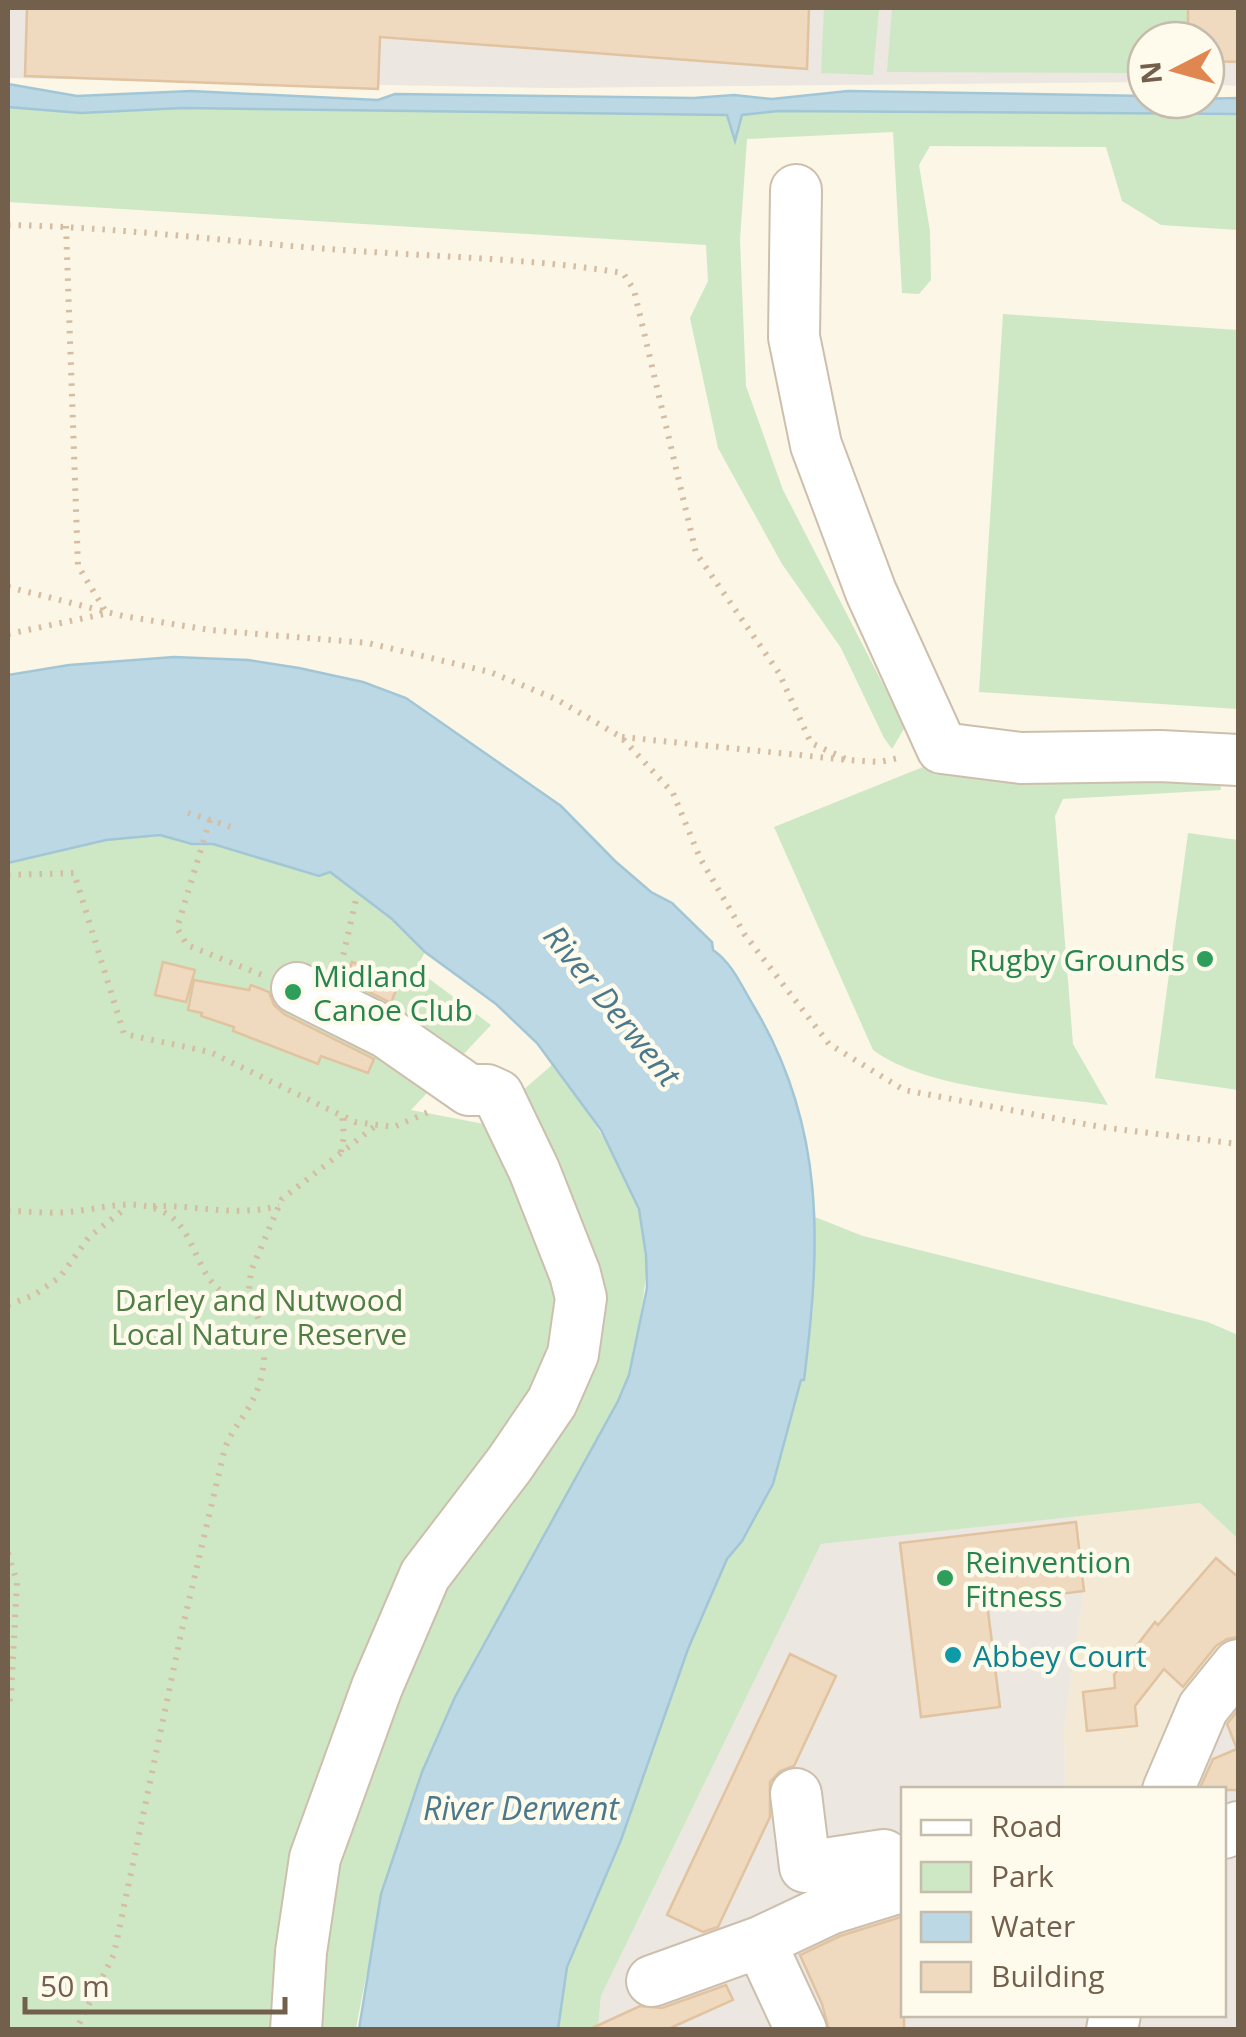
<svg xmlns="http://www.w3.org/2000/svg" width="1246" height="2037" font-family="'Open Sans',sans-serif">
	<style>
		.residential { fill: #f3e9d5 }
		.industrial { fill: #ece7e0 }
		.green { fill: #cee8c5 }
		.water { fill: #bbd8e4; stroke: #a2c6d5; stroke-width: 2.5 }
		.building { fill: #efd9bf; stroke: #e1c3a0; stroke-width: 2.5 }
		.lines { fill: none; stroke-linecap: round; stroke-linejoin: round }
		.minor-casing { stroke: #cdbfad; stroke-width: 54 }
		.path { stroke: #d4bda2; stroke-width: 6; stroke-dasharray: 2.5 8; stroke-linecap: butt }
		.minor { stroke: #fff; stroke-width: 50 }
		.leisure-dot { fill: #2e9e5b; stroke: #fefaec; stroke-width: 4 }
		.culture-dot { fill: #0f9aa8; stroke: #fefaec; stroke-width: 4 }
		.labels { text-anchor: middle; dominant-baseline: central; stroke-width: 9; stroke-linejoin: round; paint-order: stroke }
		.leisure-label { font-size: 30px; fill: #27864d; stroke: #fefaec; text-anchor: start }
		.park-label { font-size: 30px; fill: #4f7e47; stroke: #fefaec }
		.culture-label { font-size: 30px; fill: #0d838f; stroke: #fefaec; text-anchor: start }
		.water-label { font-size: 32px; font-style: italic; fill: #4a788c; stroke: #fefaec }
	</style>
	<rect width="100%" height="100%" fill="#fbf6e6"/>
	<!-- residential -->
	<path class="residential" d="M1200,1503l38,36v107l-93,139 -14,4 -66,1 -1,-62 20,-137 -9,-75z"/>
	<!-- industrial -->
	<path class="industrial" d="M8,8h1230v78l-32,-2v-44h-60v42l-596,6 -542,-10z
		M1075,1516l9,75 -20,137 1,61 -161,1v224h320v-224l-93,-1 14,-5 93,-138v383l-640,1 3,-34 220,-452z"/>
	<!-- green -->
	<path class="green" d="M824,8h55l-6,67 -52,-2z
		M892,8h296v32h-42v33l-259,-1z
		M8,107l73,6 101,-5 546,7 7,24 7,-24 36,-4 460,3v116l-77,-5 -39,-24 -16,-54 -176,-1 -11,19 11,66 1,49 -12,14 -17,-1 -9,-161 -146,7 -7,101 6,146 37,104 122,237 -13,22 -8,-11 -43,-90 -59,-84 -64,-116 -28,-130 18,-37 -2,-36 -698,-43z
		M1003,314l235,16v379l-259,-17z
		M933,763l287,8 1,19 -158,9 -8,17 18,228 35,61c-67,-10 -181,-15 -235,-55l-99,-223z
		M1188,833l50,7v250l-83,-12z
		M160,835l32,9h21l116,28 63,47 33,33 -9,17 75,56 -80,85 73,14 69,-60c33,45 65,90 84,143 16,42 8,84 0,126 -3,15 -4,31 -9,45 -45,113 -120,211 -173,319 -52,103 -78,220 -99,332h-348v-1166l98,-23z
		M815,1217l48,19 345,86 30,13v204l-38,-36 -379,41 -220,452 -3,33 -40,1 9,-63 54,-127 67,-191 39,-90 15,-18 31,-57 28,-105h3l9,-71z"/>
	<!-- water -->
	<path class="water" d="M8,84l69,12 114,-5 187,9 17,-6 299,4 40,-3 38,4 76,-8 298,5v4l92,-2v16l-460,-3 -36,4 -7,26 -8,-26 -545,-7 -101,5 -73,-6z
		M174,657l74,3 51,8 64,14 43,16 155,108 54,55 36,31 21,11 40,39 1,8c19,13 28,35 40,55 73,121 68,239 51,375h-3l-28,104 -31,57 -15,18 -39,90 -67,191 -54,127 -9,62h-199l22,-135 41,-122 33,-75 163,-296 11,-26 18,-87 -1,-33 -7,-46 -38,-79 -64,-87 -41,-39 -71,-52 -33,-33 -62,-47 -11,4 -106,-32h-21l-32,-9 -54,5 -98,23v-188l61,-10z"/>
	<!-- building -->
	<path class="building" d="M27,8h782l-2,61 -427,-32 -2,52 -353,-13z
		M1188,8h50v54l-32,-1v-21h-18z
		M163,962l32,8 -9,32 -31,-7z
		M352,962l48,18 -9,23 -45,-23z
		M194,980l55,10 2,-5 18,7 5,13 10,9 90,45 -6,14 -47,-17 -3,8 -85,-33 1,-4 -33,-11 1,-3 -14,-3z
		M1076,1522l8,69 -97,12 13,104 -79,10 -21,-174z
		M1216,1558l22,19v60l-11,2 -11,7 -33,41 -19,-18 -29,37 2,20 -50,5 -4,-39 32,-4 -1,-13 41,-53 3,3z
		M790,1654l46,22 -42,90 -14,5 -10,11v35l-52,110 -15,5 -36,-17z
		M1238,1710v80h-39l14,-31 24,-10 -10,-25z
		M904,1916v114h-75l-7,-26 -22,-49 40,-19z
		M726,1985l7,15 -67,30h-78l52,-24 22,2z"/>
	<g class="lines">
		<!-- minor casing -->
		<g class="minor-casing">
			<path id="minor" d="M796,190l-2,147 22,108 55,147 71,156 79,10 139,-2 78,4
				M1168,1790l35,-82 35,-43
				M796,1794l9,73 79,-12
				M1224,1833l14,-6
				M652,1981l108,-39
				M296,2030l5,-78 14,-94 62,-171 48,-112 84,-110 43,-63 21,-48 8,-56 -6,-24 -41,-104 -36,-75 -11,-5h-18l-82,-57 -90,-45
				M801,2030l-41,-88 70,-33 74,-23
				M1112,2030l3,-16"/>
		</g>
		<!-- path -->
		<path class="path" d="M8,225c111,2 222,17 334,25 94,7 188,8 281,23l11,17 62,263 83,120 32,70 37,17
			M66,226l12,340 28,46
			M8,587l115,29 87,14 158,13 122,29 66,27 65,38 52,56 27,65 45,77 84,109 75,46 197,37 137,17
			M8,634l96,-20
			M622,737l226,23 32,2 23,-5
			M188,813l50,16
			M210,820l-33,108 10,17 75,30
			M8,875l66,-2 50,161 86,18 145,70 39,5 34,-15
			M341,965l16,-70
			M341,1152l3,-16 -2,-22
			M153,1206c45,-1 81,11 126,0
			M8,1211c20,0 41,3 61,1 32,-3 69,-16 98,2 29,17 29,64 59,80 6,3 16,3 22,5 22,32 21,74 1,108 -8,14 -18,25 -24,41l-44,186 -67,320 -38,76
			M248,1299l3,-28 31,-72 92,-72
			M8,1305l26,-10 26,-18 29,-40 38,-30
			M8,1553l9,29 -6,114 -3,10"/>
		<!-- minor -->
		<use href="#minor" class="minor"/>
	</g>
	<!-- markers -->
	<g class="leisure-dot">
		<circle cx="1205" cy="959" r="10"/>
		<circle cx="293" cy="992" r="10"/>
		<circle cx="945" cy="1578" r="10"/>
	</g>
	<circle class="culture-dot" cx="953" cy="1655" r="10"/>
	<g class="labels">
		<!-- leisure labels -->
		<g class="leisure-label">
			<text x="1185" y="959" text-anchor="end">Rugby Grounds</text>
			<text x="313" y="975">Midland<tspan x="313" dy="34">Canoe Club</tspan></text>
			<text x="965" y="1561">Reinvention<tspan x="965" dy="34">Fitness</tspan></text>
		</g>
		<!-- park labels -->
		<g class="park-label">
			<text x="259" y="1299">Darley and Nutwood<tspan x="259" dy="34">Local Nature Reserve</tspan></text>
		</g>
		<!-- culture labels -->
		<g class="culture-label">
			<text x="973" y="1655">Abbey Court</text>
		</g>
		<!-- water labels -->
		<g class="water-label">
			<text transform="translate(613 1005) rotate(51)">River Derwent</text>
			<text x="521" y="1807">River Derwent</text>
		</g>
	</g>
	<!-- border -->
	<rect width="1246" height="2037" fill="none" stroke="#73604c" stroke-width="20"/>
	<!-- legend -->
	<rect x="901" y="1787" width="325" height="230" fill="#fefaec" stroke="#c6bcac" stroke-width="2.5"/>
	<rect x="921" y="1820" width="50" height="15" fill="#ffffff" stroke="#c6bcac" stroke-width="2.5"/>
	<text x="991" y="1837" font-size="30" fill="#73604c">Road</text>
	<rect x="921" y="1862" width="50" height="30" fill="#cee8c5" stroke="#c6bcac" stroke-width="2.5"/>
	<text x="991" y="1887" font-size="30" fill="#73604c">Park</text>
	<rect x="921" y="1912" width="50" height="30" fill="#bbd8e4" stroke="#c6bcac" stroke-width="2.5"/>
	<text x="991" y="1937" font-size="30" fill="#73604c">Water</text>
	<rect x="921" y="1962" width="50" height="30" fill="#efd9bf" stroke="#c6bcac" stroke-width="2.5"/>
	<text x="991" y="1987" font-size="30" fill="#73604c">Building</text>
	<!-- north arrow -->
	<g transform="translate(1176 70) rotate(264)"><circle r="48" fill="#fefaec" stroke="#c6bcac" stroke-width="2.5"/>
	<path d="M0-8L18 38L0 25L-18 38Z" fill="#e08651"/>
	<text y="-15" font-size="28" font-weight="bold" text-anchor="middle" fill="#73604c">N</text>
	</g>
	<!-- scale -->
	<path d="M25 1997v15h260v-15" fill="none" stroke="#73604c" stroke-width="5"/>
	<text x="40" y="1997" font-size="30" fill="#73604c" stroke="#fefaec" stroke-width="8" paint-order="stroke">50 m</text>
</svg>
